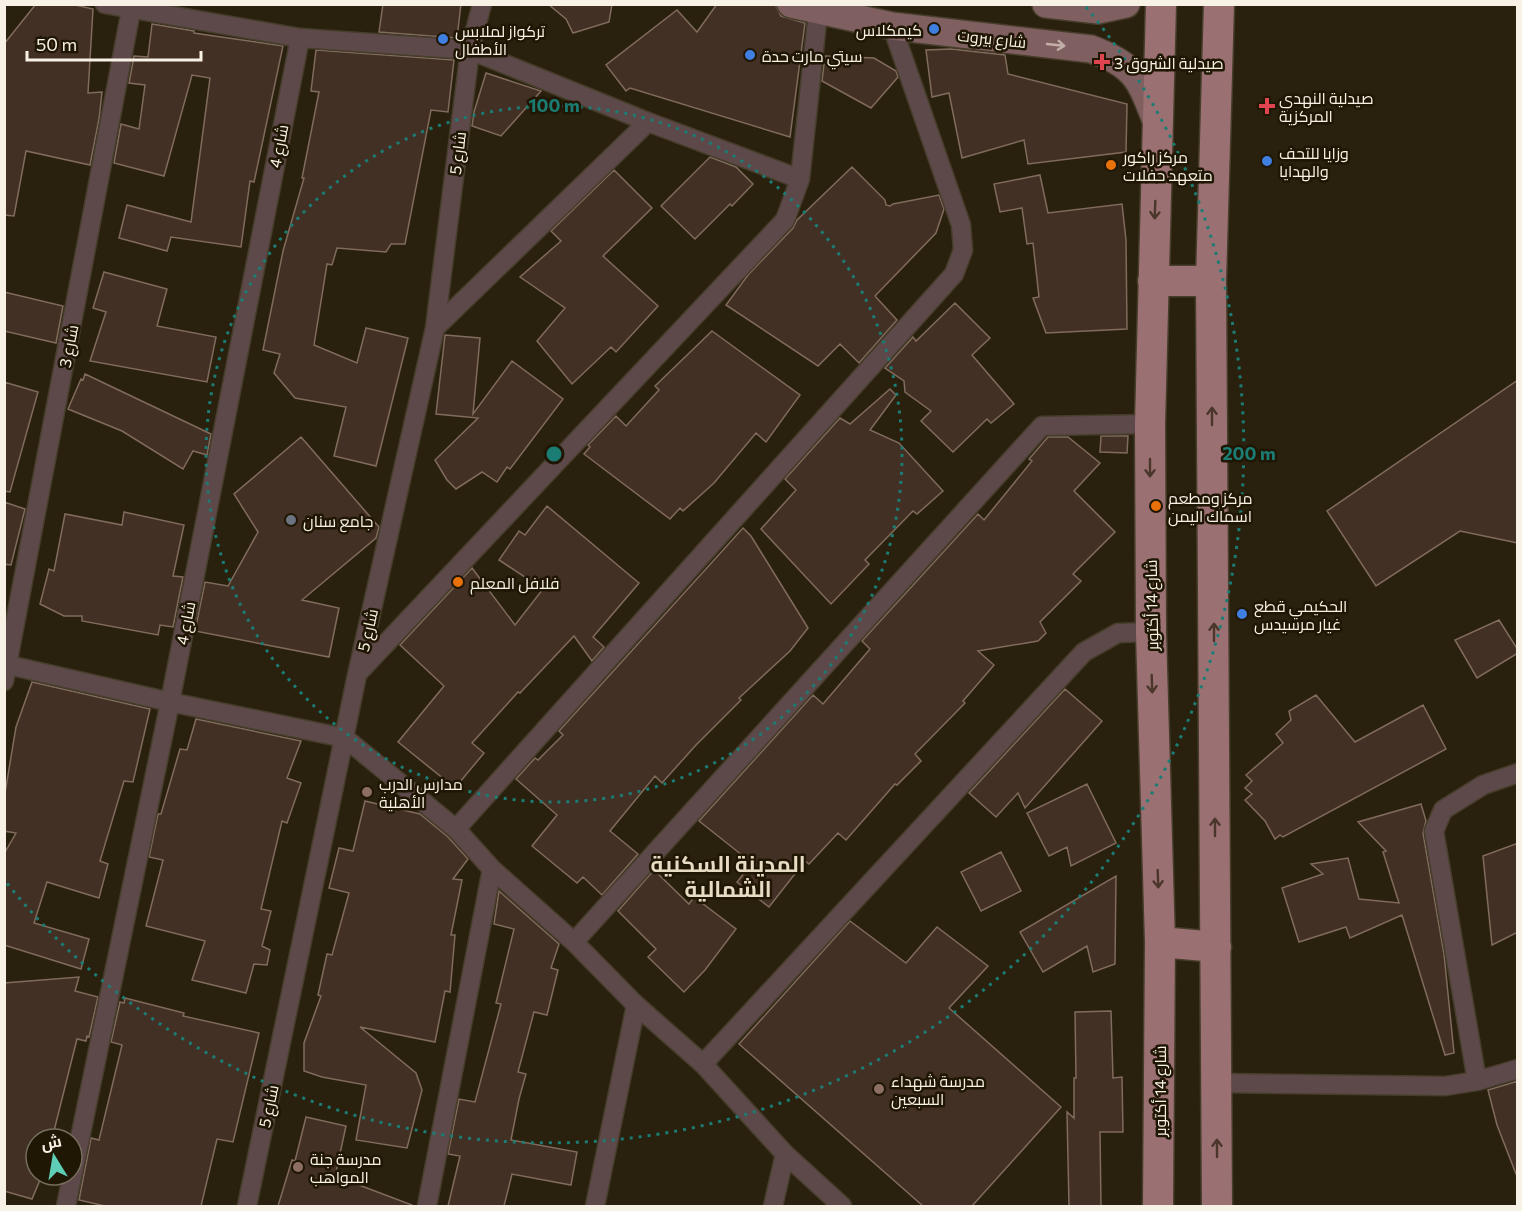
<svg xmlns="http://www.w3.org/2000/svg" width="1522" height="1211" font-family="Commissioner,Cairo,sans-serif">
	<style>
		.building { fill: #433024; stroke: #806b5d; stroke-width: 1.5 }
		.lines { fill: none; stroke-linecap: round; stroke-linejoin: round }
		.street-casing { stroke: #463d2b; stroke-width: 21 }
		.secondary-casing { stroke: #463d2b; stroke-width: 30 }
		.primary-casing { stroke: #463d2b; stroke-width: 33 }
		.street { stroke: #5e494a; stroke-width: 18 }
		.secondary { stroke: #805f61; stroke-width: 27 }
		.primary { stroke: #9b7072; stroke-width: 30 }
		.oneway { stroke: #c2afaa }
		.oneway2 { stroke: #4a362a }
		.ring { fill: none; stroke: #1b7c74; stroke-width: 3; stroke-dasharray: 3 6 }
		.shop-dot { fill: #3f7fe0; stroke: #1f1604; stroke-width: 2 }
		.health-dot { fill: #e0444e; stroke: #1f1604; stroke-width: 2 }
		.food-dot { fill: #e8710a; stroke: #1f1604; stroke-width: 2 }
		.worship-dot { fill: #6b7280; stroke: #1f1604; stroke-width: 2 }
		.education-dot { fill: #8d6e63; stroke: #1f1604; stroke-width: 2 }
		.labels { text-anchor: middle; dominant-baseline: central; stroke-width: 5; stroke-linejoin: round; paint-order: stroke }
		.poi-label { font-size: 16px; fill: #f8f1e5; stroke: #1f1604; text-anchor: start }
		.street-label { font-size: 16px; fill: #f8f1e5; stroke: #1f1604 }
		.district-label { font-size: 22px; font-weight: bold; fill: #e7dbc3; stroke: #1f1604 }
		.centre { fill: #1b7c74; stroke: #1f1604; stroke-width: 3 }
		.ring-label { font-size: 18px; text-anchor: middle; font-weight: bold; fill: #1b7c74; stroke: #1f1604; stroke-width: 5; stroke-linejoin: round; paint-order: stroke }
	</style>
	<rect width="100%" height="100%" fill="#29200d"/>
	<!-- building -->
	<path class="building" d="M36,4h35l22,5 -5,84 14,-1 -3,27 -9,46 -64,-14 -12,65 -10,-1v-171z
		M383,4h78l-4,34 -78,-6z
		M548,4h64l-3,18 -36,11 -7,-14z
		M717,4h58l6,12 24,7 -15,114 -160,-49 -4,3 -20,-26 71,-55 20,22z
		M152,24l42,7v2l89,13 -29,136 -4,-1 -9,66 -70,-10 -4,14 -48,-13 8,-33 64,17 19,-144 -18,-3 -28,101 -50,-13 7,-39 18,5 6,-44 -16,-2 5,-27 14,1z
		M951,49l54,6 3,19 119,30 -1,48 -98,12 -4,-24 -62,18 -13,-65 -17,4 -6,-47z
		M316,50l138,10 -6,52 -17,-2 -26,134h-14l-5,8 -49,-4 -5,17 -5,-1 -13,81 43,18 9,-35 42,10 -32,128 -42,-10 12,-49 -51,-9 -21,-25 6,-19 -17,-4 20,-99 21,-73h-2l17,-86 -8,-1z
		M825,56l49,2 22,13 2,6 -27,31 -49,-27z
		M486,73l55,18 -40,45 -29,-10 2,-14z
		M710,157l26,10 17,17 -21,22 -2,-2 -35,35 -34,-33z
		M852,167l33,33 1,5 4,1 3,-2 46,-9 5,14 -8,24 -61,63 22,24 -38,43 -19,-19 -22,22 -92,-61 22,-30 45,-47 4,-8z
		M614,170l38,38 -49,48 55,50 -42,46 -5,-5 -39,37 -35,-43 28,-33 -45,-31 41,-36 -10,-10z
		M1040,175l8,38 74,-9 4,36 1,89 -81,4 -13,-35 6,-1 -6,-54 -6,1 -5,-36 -22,4 -6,-28z
		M104,272l63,17 -10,37 59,11 -9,45 -117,-21 16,-49 -13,-4z
		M4,292l59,14 -7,37 -52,-12z
		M955,303l35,35 -18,17 42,49 -23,19 -4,-4 -34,33 -32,-31 10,-10 -26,-19 -1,-11 -19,-13 28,-31 3,4z
		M712,331l88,64 -34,47 -10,-9 -42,50 -31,28 -3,-3 -10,11 -86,-65 6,-7 -2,-2 28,-29 10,10 33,-36 -4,-4z
		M445,335l35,3 -7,76 39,-53 51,38 -53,70 -3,-2 -10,15 -15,-10 -26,17 -9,-9 -12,-20 43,-42 -42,-4z
		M85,374l126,60 -4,21 -14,-4 -10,18 -61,-38 -54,-22 13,-30 2,1z
		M1518,380v163l-58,-12 -84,55 -49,-75z
		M4,382l34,10 -28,100 -6,-1z
		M890,389l6,6 -26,35 29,13 44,48 -26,23 -4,-3 -48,49 4,4 -38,40 -70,-75 35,-39 -11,-11 55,-61 10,6z
		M1101,436h27l-1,17 -27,-1z
		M301,437l78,90 -3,11 -74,62 37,8 -10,49 -134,-26 10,-49 23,4 30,-54 -24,-38z
		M1048,437h20l32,26 -26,28 41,41 -42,42 8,7 -41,41 6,11 -8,8 -60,10 16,14 -31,36 2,2 -50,51 6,7 -24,24 -2,-1 -49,56 -8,-7 -29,31 -4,-3 -36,46 -32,-25 15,-19 -53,-42 114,-126 10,9 47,-55 -8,-8 116,-127 6,6 48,-59 -3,-2z
		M4,502l21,7 -14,56 -7,-1z
		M547,506l92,77 -46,54 11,10 -12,14 -18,-25 -54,57 -2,-1 -46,51 12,10 -29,35 -57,-46 46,-56 -44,-41 72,-77 43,57 28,-36 -44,-29 20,-29 6,4z
		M124,512l60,13 -11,51 10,1 -10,50 -13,-2 -2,10 -76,-14v-5h-18l-24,-12 9,-35 5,2 11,-57 57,11z
		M743,528l8,8 57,92 -18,23 -51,47 2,2 -45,45 -34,38 -7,-7 -45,55 28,23 -36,41 -19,-18 -6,6 -45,-37 25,-31 -41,-36 19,-21 3,2 25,-25 -4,-4z
		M1499,620l19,30v3l-41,25 -22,-38z
		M32,682l118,27 -17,73 -9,-1 -24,80 8,3 -9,34 -52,-16 -13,41 55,16 -8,30 -77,-24v-91l12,-21 -12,-2v-32l12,-72z
		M1065,689l37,32 -77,87 -7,-15 -22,24 -27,-24z
		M1316,695l39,47 68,-37 23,44 -163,88 -3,-2 -5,4 -10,-18 -20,-21 7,-6 -7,-6 7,-7 -6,-6 37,-32 -7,-9 15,-14 -2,-9z
		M196,719l105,22 -14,37 14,5 -14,40 -5,-2 -21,88 10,2 -9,35 8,4 -3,15 -13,-1 -8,29 -54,-13 13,-39 -59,-15 17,-66 -14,-3 9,-43h3l19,-65 7,1z
		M1087,784l29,59 -45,23 -4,-19 -18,9 -22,-43z
		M365,801l55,13 28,23 20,22 -15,20 9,1 -11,55h4l-5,57 -5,-1 -10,51 -75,-15 56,46 6,17 -15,58 -51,-8 10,-55 -44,-8 -18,-6v-28l17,-47 -3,-1 9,-41 5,1 17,-62 -20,-5 10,-40 14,3z
		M1421,804l5,17 -3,12 21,121 10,99 -9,2 -43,-140 -52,23 -4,-11 -47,15 -17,-54 41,-14 -12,-10 37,-6 11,41 40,4 -16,-51 3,-1 -28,-29z
		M1518,843v89l-26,13 -9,-89z
		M1001,852l20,39 -40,20 -20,-39z
		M654,870l35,34 5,-7 42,32 -31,41 -21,22 -36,-35 8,-8 -38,-38z
		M1116,876l-1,88 -22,8 -6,-26 -44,26 -23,-40z
		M499,891l60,53 -8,24 7,2 -11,45 -13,-3 -16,60 8,2 -7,25 -8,41 66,12 -6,33 -59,-11 -8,32h-56l12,-50 -12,-2 11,-55 16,3 26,-98 -5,-1 18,-74 -20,-5z
		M850,921l56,42 31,-36 51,39 -39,42 112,99 -89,99h-49l-184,-162z
		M79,977l-4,14 23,6 -9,40 -2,-1 -1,5 -9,-2 -25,100h-16v36h6l-10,24 -28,-8v-208z
		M125,998l59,15 -1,3 76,17 -26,109 -16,-3 -16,67h-96l-26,-6 12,-62 8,2 23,-95 -11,-3 9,-40 4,1z
		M1111,1011l2,67 9,-1 1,55h-23l1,74h-32l-2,-94 7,6v-40h2l-1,-66z
		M1518,1081v93h-2l-19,-49 -9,-35z
		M306,1117l40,9 -10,46 9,2 -2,5 69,26 -1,1h-133l14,-46 3,1z"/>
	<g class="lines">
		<!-- street casing -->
		<g class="street-casing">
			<path id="street" d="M105,4l195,34 170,12 178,72 152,57
				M435,328l213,-206
				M4,664l166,38 175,36 111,91 36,40 82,73 62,63 67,59 82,90 57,52
				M358,673l427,-453 15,-41 18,-167
				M4,681l127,-671
				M456,829l498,-555 9,-24 -2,-25 -69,-199
				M574,942l468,-516 108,-2
				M703,1064l381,-412 34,-19 33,-1
				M1477,1081l-43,-250 9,-21 40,-25 35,-12
				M1217,1083l228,3 32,-5 41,-12
				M66,1206l104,-504 130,-664
				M247,1206l110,-531 78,-347 35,-278 12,-46
				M427,1206l65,-337
				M595,1206l41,-201
				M773,1206l12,-52"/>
		</g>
		<!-- secondary casing -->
		<g class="secondary-casing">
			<path id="secondary" d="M791,4l101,22 199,23c46,17 49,31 66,74
				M1046,4l52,6 28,-6"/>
		</g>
		<!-- primary casing -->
		<g class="primary-casing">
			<path id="primary" d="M1153,281h58
				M1160,942l56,5
				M1158,1206l2,-264 -9,-310 -1,-208 11,-420
				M1217,1206l-6,-925 8,-277"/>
		</g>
		<!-- street -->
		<use href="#street" class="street"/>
		<!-- secondary -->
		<use href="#secondary" class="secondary"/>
		<!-- primary -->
		<use href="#primary" class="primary"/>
	</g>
	<!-- one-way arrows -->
	<defs><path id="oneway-shaft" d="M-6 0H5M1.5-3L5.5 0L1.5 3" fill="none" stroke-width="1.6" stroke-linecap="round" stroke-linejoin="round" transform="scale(1.5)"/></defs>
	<use class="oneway" href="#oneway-shaft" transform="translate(1056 45) rotate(6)"/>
	<g class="oneway2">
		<use href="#oneway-shaft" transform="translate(1155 210) rotate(92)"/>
		<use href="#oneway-shaft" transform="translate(1212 416) rotate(-90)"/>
		<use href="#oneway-shaft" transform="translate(1150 468) rotate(90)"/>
		<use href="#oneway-shaft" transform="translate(1214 632) rotate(-90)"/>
		<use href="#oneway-shaft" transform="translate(1152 684) rotate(88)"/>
		<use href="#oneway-shaft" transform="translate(1215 827) rotate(-90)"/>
		<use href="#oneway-shaft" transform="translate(1158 879) rotate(88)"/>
		<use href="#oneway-shaft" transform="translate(1217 1148) rotate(-90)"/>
	</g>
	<!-- distance rings -->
	<g class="ring">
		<circle cx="554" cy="454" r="348"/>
		<path d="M1086 7A695 695 0 1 1 6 882"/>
	</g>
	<!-- markers -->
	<g class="shop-dot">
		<circle cx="934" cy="29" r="6"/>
		<circle cx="443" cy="39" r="6"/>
		<circle cx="750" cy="55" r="6"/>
		<circle cx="1267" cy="161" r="6"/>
		<circle cx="1242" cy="614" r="6"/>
	</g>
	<g class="health-dot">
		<path d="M1099 53h6v6h6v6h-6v6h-6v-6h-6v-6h6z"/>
		<path d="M1264 97h6v6h6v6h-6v6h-6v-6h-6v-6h6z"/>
	</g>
	<g class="food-dot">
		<circle cx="1111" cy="165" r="6"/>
		<circle cx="1156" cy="506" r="6"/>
		<circle cx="458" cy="582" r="6"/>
	</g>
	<circle class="worship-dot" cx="291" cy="520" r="6"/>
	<g class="education-dot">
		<circle cx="367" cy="792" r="6"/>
		<circle cx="879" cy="1089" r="6"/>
		<circle cx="298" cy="1167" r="6"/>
	</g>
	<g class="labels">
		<!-- poi labels -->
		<g class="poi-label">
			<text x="922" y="29" text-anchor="end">كيمكلاس</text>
			<text x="455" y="30">تركواز لملابس<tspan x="455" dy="18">الأطفال</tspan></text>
			<text x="762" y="55">سيتي مارت حدة</text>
			<text x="1114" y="62">صيدلية الشروق 3</text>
			<text x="1279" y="97">صيدلية النهدي<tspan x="1279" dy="18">المركزية</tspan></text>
			<text x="1279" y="152">وزايا للتحف<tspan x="1279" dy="18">والهدايا</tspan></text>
			<text x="1123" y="156">مركز راكور<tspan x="1123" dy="18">متعهد حفلات</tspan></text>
			<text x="1168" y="497">مركز ومطعم<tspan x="1168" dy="18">اسماك اليمن</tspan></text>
			<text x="303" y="520">جامع سنان</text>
			<text x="470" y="582">فلافل المعلم</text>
			<text x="1254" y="605">الحكيمي قطع<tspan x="1254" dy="18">غيار مرسيدس</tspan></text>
			<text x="379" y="783">مدارس الدرب<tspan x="379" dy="18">الأهلية</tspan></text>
			<text x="891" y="1080">مدرسة شهداء<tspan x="891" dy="18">السبعين</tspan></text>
			<text x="310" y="1158">مدرسة جنة<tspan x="310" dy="18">المواهب</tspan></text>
		</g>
		<!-- street labels -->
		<g class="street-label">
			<text transform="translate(992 38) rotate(6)">شارع بيروت</text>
			<text transform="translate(278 146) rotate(-79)">شارع 4</text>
			<text transform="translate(457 153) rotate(-83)">شارع 5</text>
			<text transform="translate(68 346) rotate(-79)">شارع 3</text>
			<text transform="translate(1151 605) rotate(-91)">شارع 14 أكتوبر</text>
			<text transform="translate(185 623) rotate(-79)">شارع 4</text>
			<text transform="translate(367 630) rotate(-77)">شارع 5</text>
			<text transform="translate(1159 1091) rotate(-90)">شارع 14 أكتوبر</text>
			<text transform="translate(268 1106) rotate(-78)">شارع 5</text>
		</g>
		<!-- district labels -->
		<g class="district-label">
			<text x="728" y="863">المدينة السكنية<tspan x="728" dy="25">الشمالية</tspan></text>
		</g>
	</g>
	<circle cx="554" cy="454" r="9" class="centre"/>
	<g class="ring-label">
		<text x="554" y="112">100 m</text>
		<text x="1249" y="460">200 m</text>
	</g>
	<!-- border -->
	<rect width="1522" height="1211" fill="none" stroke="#f8f1e5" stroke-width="12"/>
	<!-- north arrow -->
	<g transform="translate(54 1157) rotate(349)"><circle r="28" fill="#1f1604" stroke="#766e5e" stroke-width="1.5"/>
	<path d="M0-4.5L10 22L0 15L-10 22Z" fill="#5eceb7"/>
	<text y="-9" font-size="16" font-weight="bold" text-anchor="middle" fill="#f8f1e5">ش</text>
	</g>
	<!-- scale -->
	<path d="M27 51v9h174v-9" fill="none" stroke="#f8f1e5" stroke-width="3"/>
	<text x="36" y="51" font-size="18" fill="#f8f1e5" stroke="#1f1604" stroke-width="4.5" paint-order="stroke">50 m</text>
</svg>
